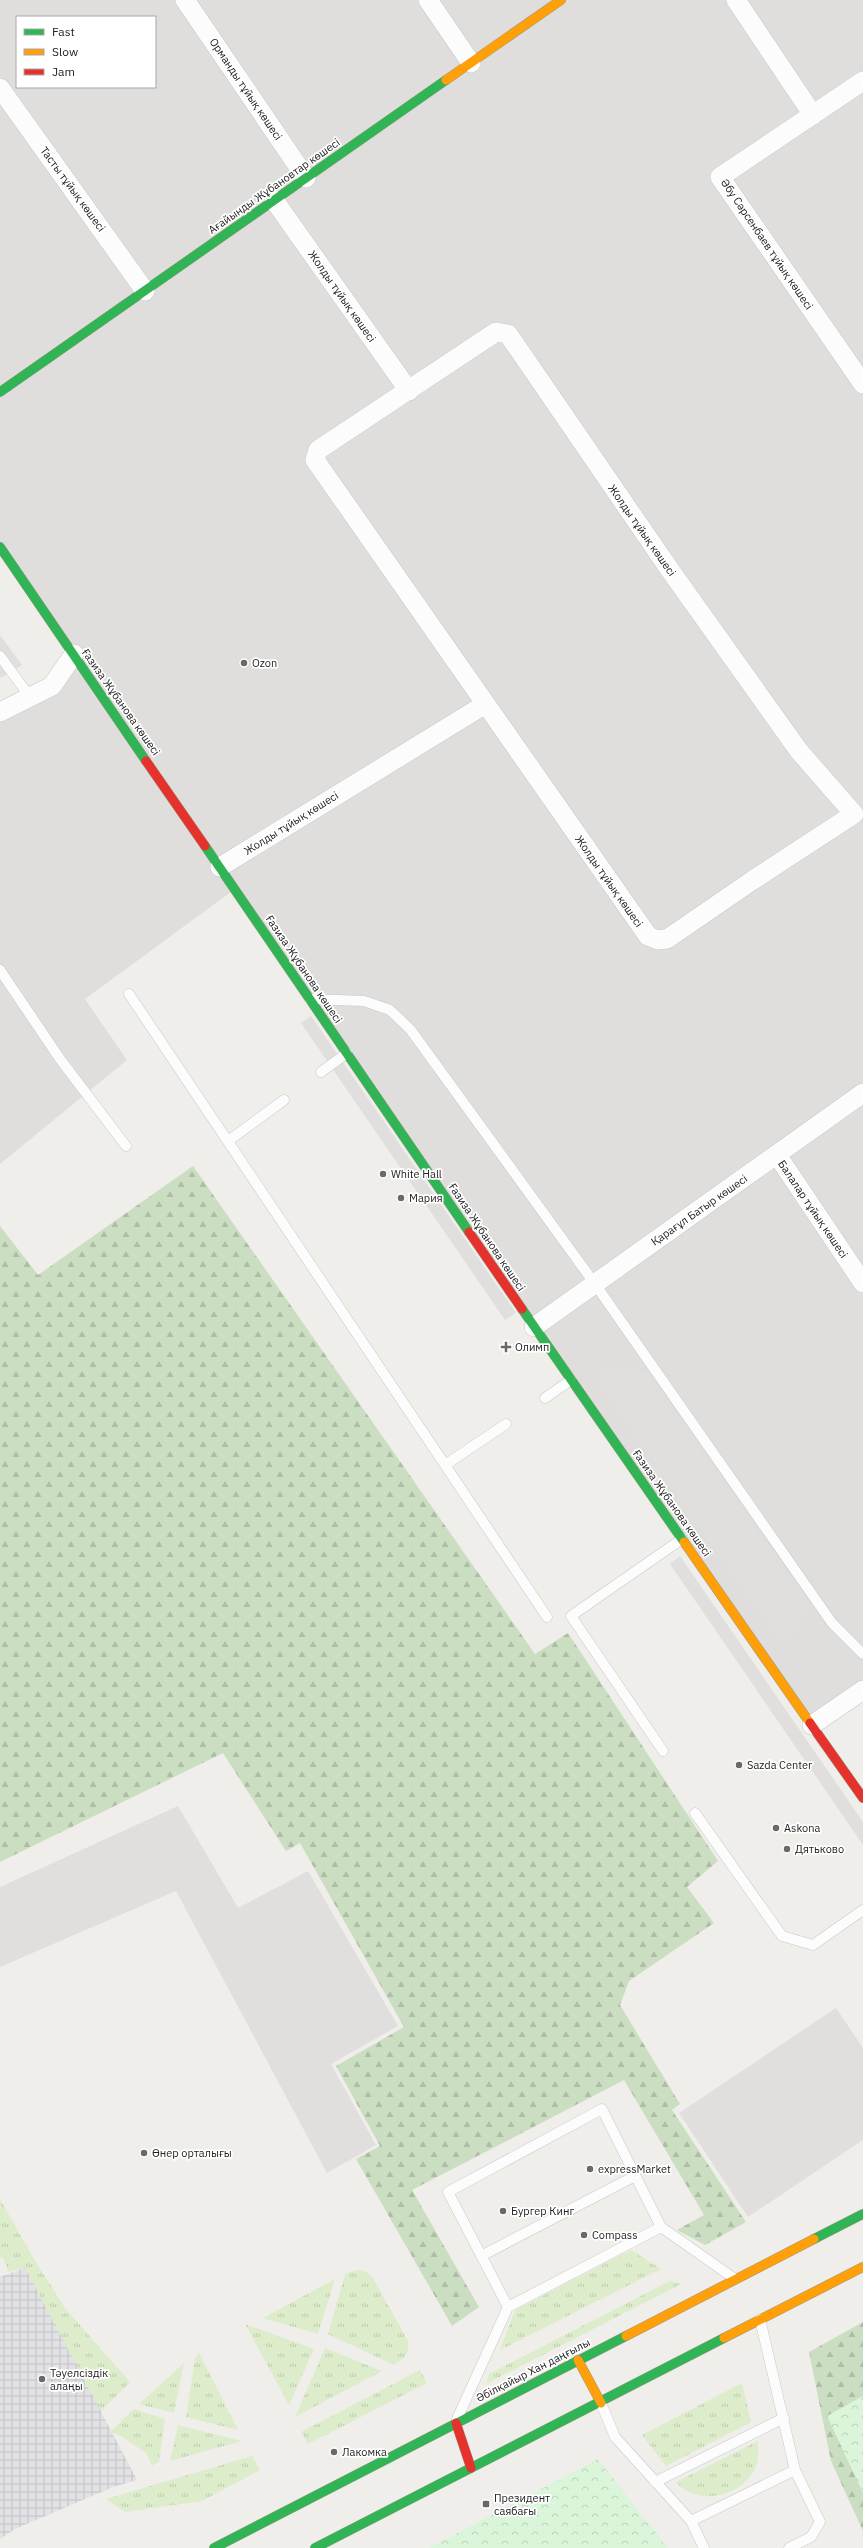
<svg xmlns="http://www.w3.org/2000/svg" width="863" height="2548" font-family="'IBM Plex Sans',sans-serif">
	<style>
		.residential { fill: #dfdedc; fill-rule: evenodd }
		.grass { fill: url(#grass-tufts) }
		.forest { fill: url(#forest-firs) }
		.park { fill: url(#park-crowns) }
		.parking { fill: #e0dfde }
		.plaza { fill: url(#plaza-grid) }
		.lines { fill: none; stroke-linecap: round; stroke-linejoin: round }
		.lane-casing { stroke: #c9c8c7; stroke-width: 11 }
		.street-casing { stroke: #c9c8c7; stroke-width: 20 }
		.fast-casing { stroke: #999a82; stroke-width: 10 }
		.slow-casing { stroke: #999a82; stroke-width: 10 }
		.jam-casing { stroke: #999a82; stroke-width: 10 }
		.lane { stroke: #fdfcfc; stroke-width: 10 }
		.street { stroke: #fdfcfc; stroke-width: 19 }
		.fast { stroke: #30b455; stroke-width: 9 }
		.slow { stroke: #ff9f0a; stroke-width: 9 }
		.jam { stroke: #e5322d; stroke-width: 9 }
		.poi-dot { fill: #6a6968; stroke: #fff; stroke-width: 1.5 }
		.labels { text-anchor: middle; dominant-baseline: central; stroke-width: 3.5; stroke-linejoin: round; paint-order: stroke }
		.street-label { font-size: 11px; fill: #222; stroke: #fff }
		.poi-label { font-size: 11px; fill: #222; stroke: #fff; text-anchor: start }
	</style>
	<defs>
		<pattern id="grass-tufts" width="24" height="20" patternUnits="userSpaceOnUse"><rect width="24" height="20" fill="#ddeccb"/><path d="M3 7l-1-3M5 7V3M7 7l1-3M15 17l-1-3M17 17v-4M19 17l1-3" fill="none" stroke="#bdcaae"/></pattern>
		<pattern id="forest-firs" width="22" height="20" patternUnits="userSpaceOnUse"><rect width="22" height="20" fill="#cbdec1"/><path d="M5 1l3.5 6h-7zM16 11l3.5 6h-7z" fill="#aebea6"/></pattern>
		<pattern id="park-crowns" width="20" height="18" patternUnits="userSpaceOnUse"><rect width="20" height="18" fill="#daf5da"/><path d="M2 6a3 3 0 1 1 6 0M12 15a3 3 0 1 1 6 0" fill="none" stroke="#bbd2bb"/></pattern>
		<pattern id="plaza-grid" width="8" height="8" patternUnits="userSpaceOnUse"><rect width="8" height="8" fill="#e2e1e5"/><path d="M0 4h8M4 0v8" fill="none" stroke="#c2c1c4"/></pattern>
	</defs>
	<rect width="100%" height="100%" fill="#f0eeeb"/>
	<!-- residential -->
	<path class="residential" d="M0,0h863v1690l-51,35 -577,-836 -150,110 42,61 -127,104v-452l52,-26 22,-32 -74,-107zM17,17h138v70h-138z"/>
	<!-- grass -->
	<path class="grass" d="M0,2199l32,57 33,52 65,74 -30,30 -75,-144 -16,4 -6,-14h-3z
		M631,2250l30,19 -161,81 15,-40z
		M357,2270l8,1 8,7 35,63c2,13 -3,17 -14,24l-66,-31 17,-60z
		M335,2279l-17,55 -55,-16z
		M670,2281l11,3 -195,100 3,-10z
		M245,2324l69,25 -25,56z
		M325,2348l57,23 -87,46z
		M199,2353l39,77 -52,-13 9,-58z
		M184,2363l-10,50 -35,-9z
		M420,2370l7,13 -119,61 -7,-12z
		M742,2383l9,39 -85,44 -24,-31z
		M134,2409l31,10 -6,43 -7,3 -6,-12 -25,-17 -11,-4z
		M178,2425l64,16 -72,20z
		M758,2441c0,10 1,19 -3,28 -14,28 -59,38 -79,13z
		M252,2456l8,14 -58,31 -77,11 -19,-13z"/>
	<!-- forest -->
	<path class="forest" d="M193,1166l342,488 33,-21 150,228 -31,26 27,36 -85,58 -9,24 60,99 -8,6 74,112 -41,23 -28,-15 27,-15 -80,-135 -212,110 67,117 -27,19 -96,-167 24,-13 -44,-80 68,-39 -104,-184 -14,8 -63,-98 -223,109v-636l38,49z
		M863,2322v209l-32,-70 -22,-109z"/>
	<!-- park -->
	<path class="park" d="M863,2396v97l-36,-77z
		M598,2459l70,89h-239z"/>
	<!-- parking -->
	<path class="parking" d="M0,635l22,30 -21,13 -1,-2z
		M311,1016l205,297 -11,7 -204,-297z
		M644,1371l165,236 -25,38 -191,-272z
		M680,1556l183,266v23l-193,-281z
		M178,1806l60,102 70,-37 90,155 -67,38 45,81 -49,28 -151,-282 -176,76v-80z
		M836,2008l27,40v92l-115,77 -69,-104z"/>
	<!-- plaza -->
	<path class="plaza" d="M25,2268l112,212 -24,7 -98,42 -15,10v-262z"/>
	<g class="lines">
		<!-- lane casing -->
		<g class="lane-casing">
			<path id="lane" d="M0,656l30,41
				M0,970l60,89 66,87
				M129,994l418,623
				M310,999l54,2 26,9 20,19 185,255 237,339 31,31
				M321,1072l26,-19
				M228,1141l56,-41
				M545,1398l26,-18
				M445,1465l61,-41
				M663,1751l-92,-135 111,-77
				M695,1813l87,123 31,9 50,-35
				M481,2256l154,-80
				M508,2307l-60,-115 154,-83 59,118 74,52
				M601,2403l14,34 76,84 104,-51 -35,-151
				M457,2419l51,-112 153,-80
				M655,2482l129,-64
				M691,2521l13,27
				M789,2548l22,-11 9,-15 -25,-52"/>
		</g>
		<!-- street casing -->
		<g class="street-casing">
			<path id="street" d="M185,0l121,178
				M428,0l43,63
				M736,0l77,115
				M863,81l-143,96 143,207
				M0,88l145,203
				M274,200l135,191
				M496,332l12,2 162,236 129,181 55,63 -101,66 -86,59 -9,1 -10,-4 -333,-476 3,-10z
				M0,712l52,-26 22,-32
				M220,867l264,-162
				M777,1155l86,128
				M534,1327l329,-234
				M812,1725l51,-35"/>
		</g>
		<!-- fast casing -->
		<g class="fast-casing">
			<path id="fast" d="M0,392l446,-312
				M0,547l146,214
				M205,846l264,386
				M522,1309l162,233
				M814,2239l49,-25
				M214,2548l412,-212
				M315,2548l409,-210"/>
		</g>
		<!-- slow casing -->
		<g class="slow-casing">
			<path id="slow" d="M446,80l115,-80
				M684,1542l126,181
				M626,2336l188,-97
				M724,2338l139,-71
				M578,2360l23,43"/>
		</g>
		<!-- jam casing -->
		<g class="jam-casing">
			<path id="jam" d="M146,761l59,85
				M469,1232l53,77
				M810,1723l53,75
				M456,2423l15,45"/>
		</g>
		<!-- lane -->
		<use href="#lane" class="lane"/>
		<!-- street -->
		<use href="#street" class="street"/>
		<!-- fast -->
		<use href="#fast" class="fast"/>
		<!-- slow -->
		<use href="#slow" class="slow"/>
		<!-- jam -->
		<use href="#jam" class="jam"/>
	</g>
	<!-- markers -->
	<g class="poi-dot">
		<circle cx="244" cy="663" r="4"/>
		<circle cx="383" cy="1174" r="4"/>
		<circle cx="401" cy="1198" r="4"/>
		<path d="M504 1341h4v4h4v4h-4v4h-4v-4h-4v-4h4z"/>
		<circle cx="739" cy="1765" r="4"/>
		<circle cx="776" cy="1828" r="4"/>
		<circle cx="787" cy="1849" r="4"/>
		<circle cx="144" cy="2153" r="4"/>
		<circle cx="590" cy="2169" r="4"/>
		<circle cx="503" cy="2211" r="4"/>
		<circle cx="584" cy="2235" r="4"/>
		<circle cx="42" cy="2379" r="4"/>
		<circle cx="334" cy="2452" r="4"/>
		<rect x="482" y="2500" width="8" height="8" rx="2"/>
	</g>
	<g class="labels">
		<!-- street labels -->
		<g class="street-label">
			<text transform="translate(246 89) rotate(56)">Орманды тұйық көшесі</text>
			<text transform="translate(274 186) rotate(-35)">Ағайынды Жұбановтар көшесі</text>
			<text transform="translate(73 189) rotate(54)">Тасты тұйық көшесі</text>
			<text transform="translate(767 244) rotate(56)">Әбу Сәрсенбаев тұйық көшесі</text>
			<text transform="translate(342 296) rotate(55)">Жолды тұйық көшесі</text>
			<text transform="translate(642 530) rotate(55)">Жолды тұйық көшесі</text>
			<text transform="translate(121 702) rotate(55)">Ғазиза Жұбанова көшесі</text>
			<text transform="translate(291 823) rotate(-32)">Жолды тұйық көшесі</text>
			<text transform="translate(609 881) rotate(55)">Жолды тұйық көшесі</text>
			<text transform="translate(304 969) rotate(56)">Ғазиза Жұбанова көшесі</text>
			<text transform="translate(813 1209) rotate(56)">Балалар тұйық көшесі</text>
			<text transform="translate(699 1210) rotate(-35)">Қарағұл Батыр көшесі</text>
			<text transform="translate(487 1237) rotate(56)">Ғазиза Жұбанова көшесі</text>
			<text transform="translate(672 1503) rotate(55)">Ғазиза Жұбанова көшесі</text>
			<text transform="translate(533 2370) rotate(-27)">Әбілқайыр Хан даңғылы</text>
		</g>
		<!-- poi labels -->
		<g class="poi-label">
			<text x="252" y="663">Ozon</text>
			<text x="391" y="1174">White Hall</text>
			<text x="409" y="1198">Мария</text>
			<text x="515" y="1347">Олимп</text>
			<text x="747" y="1765">Sazda Center</text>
			<text x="784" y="1828">Askona</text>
			<text x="795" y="1849">Дятьково</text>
			<text x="152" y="2153">Өнер орталығы</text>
			<text x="598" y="2169">expressMarket</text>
			<text x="511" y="2211">Бургер Кинг</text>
			<text x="592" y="2235">Compass</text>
			<text x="50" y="2373">Тәуелсіздік<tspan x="50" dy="13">алаңы</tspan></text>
			<text x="342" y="2452">Лакомка</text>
			<text x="494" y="2498">Президент<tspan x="494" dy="13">саябағы</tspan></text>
		</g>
	</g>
	<!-- legend -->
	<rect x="16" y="16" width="140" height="72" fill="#ffffff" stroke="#a7a7a7"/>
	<rect x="24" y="29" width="20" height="6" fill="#30b455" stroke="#a7a7a7"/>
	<text x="52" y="36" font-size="12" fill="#222222">Fast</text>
	<rect x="24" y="49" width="20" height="6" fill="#ff9f0a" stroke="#a7a7a7"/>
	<text x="52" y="56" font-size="12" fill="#222222">Slow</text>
	<rect x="24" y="69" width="20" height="6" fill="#e5322d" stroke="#a7a7a7"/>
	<text x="52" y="76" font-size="12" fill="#222222">Jam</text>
</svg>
